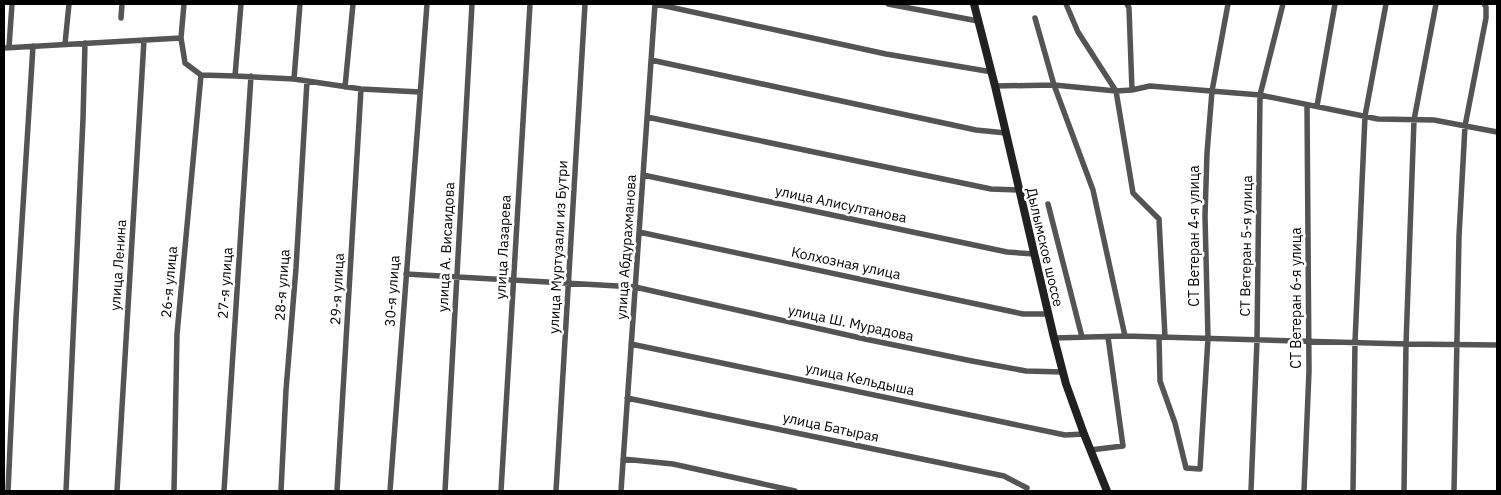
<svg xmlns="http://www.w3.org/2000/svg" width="1501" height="495" font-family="'IBM Plex Sans',sans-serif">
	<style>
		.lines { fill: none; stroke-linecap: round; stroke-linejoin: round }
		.street { stroke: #545454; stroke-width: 5.5 }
		.secondary { stroke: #212121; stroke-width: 8 }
		.labels { text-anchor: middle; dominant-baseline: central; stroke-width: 5; stroke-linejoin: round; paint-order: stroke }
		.street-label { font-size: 14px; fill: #000; stroke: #fff }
	</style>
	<rect width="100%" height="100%" fill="#fff"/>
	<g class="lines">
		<!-- street -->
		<path class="street" d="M184,4l-3,34 4,25 16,12 34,1 59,3 67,10 59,3
			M656,4l230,50 106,18
			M888,4l90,17
			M1066,4l12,28 38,59 17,102 26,26 6,118
			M1127,4l2,4 3,82
			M121,18l1,-14
			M1035,18l19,67 39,105 32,146
			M65,44l4,-40
			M9,47l3,-43
			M4,48l177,-10
			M651,60l325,70 30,3
			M235,76l6,-72
			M294,79l6,-75
			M995,86l59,-1 62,6 16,-1 18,-4 110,9 118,24 56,1 63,12
			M345,87l8,-83
			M1317,106l18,-102
			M647,117l344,72 28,1
			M643,175l364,77 27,2
			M1048,204l34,133
			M639,232l384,82h25
			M406,274l229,13 230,52 107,22 54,10 37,1
			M1159,337l1,44 15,42 11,45 14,1 8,-131 -3,-122 2,-63 5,-62 16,-87
			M1054,338l71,-2 281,8 91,1
			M631,344l434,91 19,-1
			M627,398l377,78 23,12
			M1090,450l33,-4 -15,-109
			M623,459l50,5 122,27
			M8,491l8,-173 17,-272
			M66,491l17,-372 2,-76
			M117,491l27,-451
			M174,491l3,-157 24,-259
			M224,491l27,-415
			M281,491l5,-101 10,-122 11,-187
			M337,491l24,-402
			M390,491l37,-487
			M445,491l27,-487
			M501,491l29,-487
			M556,491l29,-487
			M621,491l34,-487
			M1251,491l6,-151 3,-245 23,-91
			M1304,491l5,-120 -2,-266
			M1353,491l2,-149 10,-226 21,-112
			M1404,491l2,-147 8,-224 22,-116
			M1454,491l5,-255 6,-110 21,-108v-11l-2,-3"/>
		<!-- secondary -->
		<path class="secondary" d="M974,4l21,82 59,252 12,46 18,50 23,57"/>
	</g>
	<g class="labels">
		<!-- street labels -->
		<g class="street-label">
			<text transform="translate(841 204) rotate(12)">улица Алисултанова</text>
			<text transform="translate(1194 236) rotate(-90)">СТ Ветеран 4-я улица</text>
			<text transform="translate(1246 246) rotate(-89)">СТ Ветеран 5-я улица</text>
			<text transform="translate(446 247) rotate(-87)">улица А. Висаидова</text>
			<text transform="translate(503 247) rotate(-87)">улица Лазарева</text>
			<text transform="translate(558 247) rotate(-87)">улица Муртузали из Бутри</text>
			<text transform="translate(626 247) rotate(-86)">улица Абдурахманова</text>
			<text transform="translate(1045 247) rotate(77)">Дылымское шоссе</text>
			<text transform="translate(846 263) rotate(12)">Колхозная улица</text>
			<text transform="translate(118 265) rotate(-86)">улица Ленина</text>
			<text transform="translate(169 282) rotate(-85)">26-я улица</text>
			<text transform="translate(225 283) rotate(-86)">27-я улица</text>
			<text transform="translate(282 285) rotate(-86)">28-я улица</text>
			<text transform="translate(337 289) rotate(-87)">29-я улица</text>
			<text transform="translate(392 291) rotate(-86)">30-я улица</text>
			<text transform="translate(1296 298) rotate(-90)">СТ Ветеран 6-я улица</text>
			<text transform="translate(851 323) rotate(12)">улица Ш. Мурадова</text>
			<text transform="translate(860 379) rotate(12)">улица Кельдыша</text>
			<text transform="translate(831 427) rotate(12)">улица Батырая</text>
		</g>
	</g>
	<!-- border -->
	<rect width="1501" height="495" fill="none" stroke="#000000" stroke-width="10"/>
</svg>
